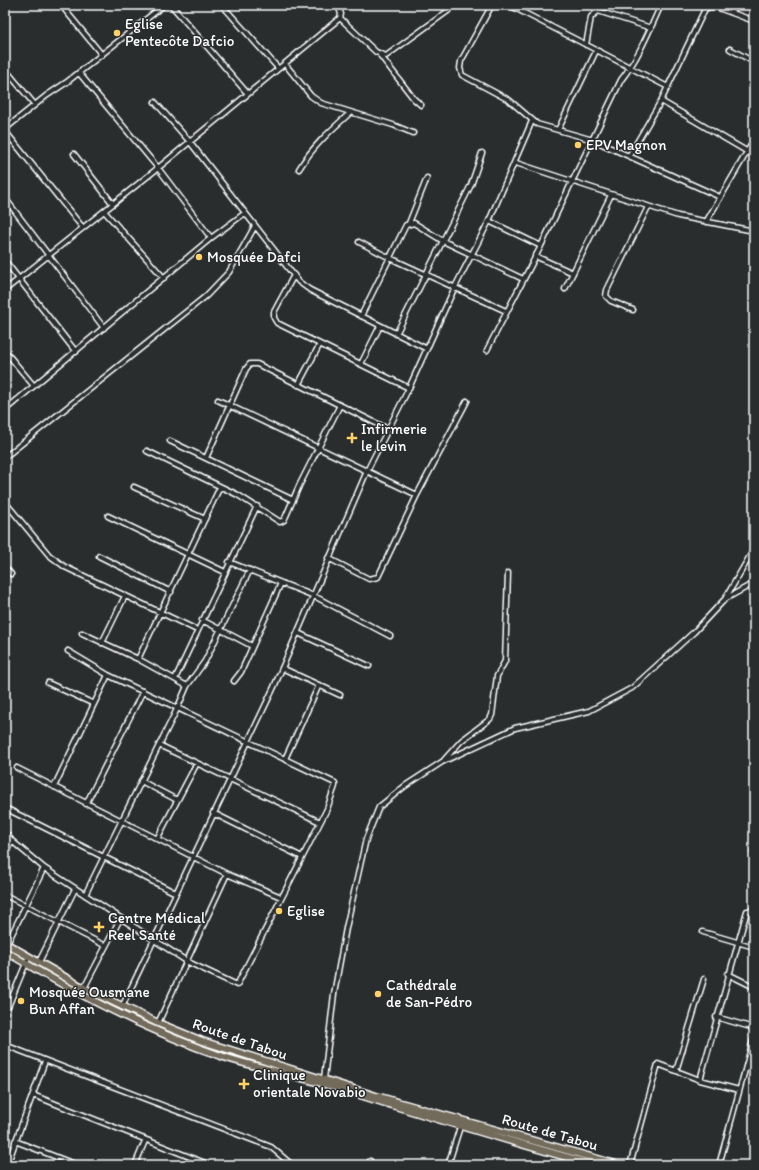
<svg xmlns="http://www.w3.org/2000/svg" width="759" height="1170" font-family="Itim,sans-serif">
	<style>
		.lines { fill: none; stroke-linecap: round; stroke-linejoin: round }
		.minor-casing { stroke: #fff; stroke-width: 7 }
		.primary-casing { stroke: #fff; stroke-width: 9 }
		.minor { stroke: #2a2d2e; stroke-width: 4 }
		.primary { stroke: #726b5a; stroke-width: 6 }
		.poi-dot { fill: #ffd166; stroke: #2a2d2e; stroke-width: 1.5 }
		.labels { text-anchor: middle; dominant-baseline: central; stroke-width: 3; stroke-linejoin: round; paint-order: stroke }
		.poi-label { font-size: 15px; fill: #fff; stroke: #2a2d2e; text-anchor: start }
		.street-label { font-size: 15px; fill: #fff; stroke: #2a2d2e }
	</style>
	<rect width="100%" height="100%" fill="#2a2d2e"/>
	<filter id="ink" filterUnits="userSpaceOnUse"><feTurbulence type="fractalNoise" baseFrequency=".025" numOctaves="2"/><feDisplacementMap in="SourceGraphic" scale="8" xChannelSelector="R" yChannelSelector="G"/><feConvolveMatrix kernelMatrix="1 2 1 2 8 2 1 2 1" color-interpolation-filters="sRGB"/></filter>
	<g filter="url(#ink)">
		<g class="lines">
			<!-- minor casing -->
			<g class="minor-casing">
				<path id="minor" d="M61,5l41,50
					M171,5l77,89
					M222,5l56,63
					M492,5l-31,56 -1,7 2,7 47,25 28,24 56,16 127,57
					M509,5l159,82
					M598,11l53,17
					M340,18l36,34 10,4 62,-45 3,-6
					M586,45l5,-28 7,-6 1,-6
					M730,49l24,13
					M380,55l34,44 7,6
					M285,64l26,32 10,7 72,22 20,8
					M5,69l30,36
					M79,73l79,95 53,70
					M661,101l87,51
					M155,102l35,40 109,140 11,8 117,59
					M5,129l41,-33 21,-14 97,-77
					M558,130l38,-79
					M5,131l78,97
					M74,154l39,50
					M629,156l32,-55 44,-92 5,-2h6l38,14
					M516,163l162,53 76,15
					M299,169c14,-23 32,-39 51,-56
					M5,198l99,130
					M104,211l60,67
					M489,221l43,-100
					M706,222l48,-82
					M409,223l18,-45
					M359,242l31,16 116,53
					M535,256l38,17
					M5,261l71,91
					M294,275l-20,37v6l3,5 132,65
					M565,289l46,-94
					M5,290l153,-122 182,-150 1,-4 -3,-9
					M633,310l-22,-9 -5,-5 1,-6 41,-83
					M361,316l45,-91 8,-2 29,18 80,38
					M396,334l75,-149 11,-32
					M487,350l54,-104
					M5,351l29,35
					M361,364l19,-38
					M298,385l22,-41
					M218,400l199,95 50,-94
					M5,410l206,-172 34,-25
					M170,441l123,59
					M147,451l91,44 42,27 4,-2 2,-4 13,-30 41,-81
					M5,457l201,-161 23,-24 26,-46
					M206,458l40,-89 4,-5h7l131,65
					M134,487l71,32
					M5,502l44,53 16,12 132,63
					M108,516l117,56
					M99,556l72,36
					M328,558l41,21 9,-2 39,-82
					M229,562l85,34 76,40
					M5,567l6,7
					M727,598l27,-15
					M202,620l50,26
					M82,633l56,26 49,27
					M298,633l71,33
					M102,643l23,-47
					M138,659l82,-172
					M282,668l58,27
					M175,679l82,-173
					M234,681l7,-9 40,-89
					M48,683l46,21
					M159,745l161,77
					M285,759l34,-74
					M444,760l17,-19 29,-22 2,-4 5,-39 8,-15 3,-88
					M17,768l210,106 54,23
					M141,781l36,19
					M54,787l54,-112
					M86,804l57,-113
					M5,808l171,85
					M213,813l89,44
					M5,832l7,9 32,27 144,94 49,23 90,-176 8,-23v-3l-227,-108 -40,-24
					M157,839l40,-76
					M753,852h1
					M5,853l7,-12
					M5,895l101,51
					M85,895l93,-188 9,-21 18,-25 45,-91
					M703,932l51,15
					M7,944l37,-76
					M39,962l36,-73
					M728,974l26,13
					M84,988l36,-69
					M122,1007l152,-320 93,-216 42,-83 45,-99 35,-68 52,25 80,-166c18,-23 28,-49 40,-75
					M5,1014l24,-58
					M716,1017l38,11
					M158,1023l69,-149
					M5,1045l266,102 21,18
					M676,1071l28,-92
					M324,1079l10,-85 12,-66 20,-89 13,-32 26,-21 37,-24 73,-34 74,-17 43,-23 62,-56 31,-33 29,-50
					M700,1080l47,-169 7,-1
					M33,1095l177,70
					M15,1141l62,24
					M7,1165l38,-104
					M135,1165l10,-24
					M369,1165l1,-4
					M448,1165l12,-38
					M630,1165l28,-101 42,16 39,10
					M719,1165l35,-128"/>
			</g>
			<!-- primary casing -->
			<g class="primary-casing">
				<path id="primary" d="M5,943l79,45 74,35 44,18 174,55 243,69
					M5,951c69,42 142,80 219,106 34,11 70,18 104,28 89,28 177,55 267,80"/>
			</g>
			<!-- minor -->
			<use href="#minor" class="minor"/>
			<!-- primary -->
			<use href="#primary" class="primary"/>
		</g>
	</g>
	<!-- markers -->
	<g class="poi-dot">
		<circle cx="117" cy="33" r="4"/>
		<circle cx="578" cy="145" r="4"/>
		<circle cx="199" cy="257" r="4"/>
		<path d="M350 432h4v4h4v4h-4v4h-4v-4h-4v-4h4z"/>
		<circle cx="279" cy="911" r="4"/>
		<path d="M97 921h4v4h4v4h-4v4h-4v-4h-4v-4h4z"/>
		<circle cx="378" cy="994" r="4"/>
		<circle cx="21" cy="1001" r="4"/>
		<path d="M242 1078h4v4h4v4h-4v4h-4v-4h-4v-4h4z"/>
	</g>
	<g class="labels">
		<!-- poi labels -->
		<g class="poi-label">
			<text x="125" y="24">Eglise<tspan x="125" dy="17">Pentecôte Dafcio</tspan></text>
			<text x="586" y="145">EPV Magnon</text>
			<text x="207" y="257">Mosquée Dafci</text>
			<text x="361" y="429">Infirmerie<tspan x="361" dy="17">le levin</tspan></text>
			<text x="287" y="911">Eglise</text>
			<text x="108" y="918">Centre Médical<tspan x="108" dy="17">Reel Santé</tspan></text>
			<text x="386" y="985">Cathédrale<tspan x="386" dy="17">de San-Pédro</tspan></text>
			<text x="29" y="992">Mosquée Ousmane<tspan x="29" dy="17">Bun Affan</tspan></text>
			<text x="253" y="1075">Clinique<tspan x="253" dy="17">orientale Novabio</tspan></text>
		</g>
		<!-- street labels -->
		<g class="street-label">
			<text transform="translate(240 1039) rotate(19)">Route de Tabou</text>
			<text transform="translate(550 1132) rotate(16)">Route de Tabou</text>
		</g>
	</g>
	<!-- margin -->
	<rect width="759" height="1170" fill="none" stroke="#2a2d2e" stroke-width="20"/>
	<rect x="10" y="10" width="739" height="1150" fill="none" stroke="#fff" stroke-width="1.5" filter="url(#ink)"/>
</svg>
